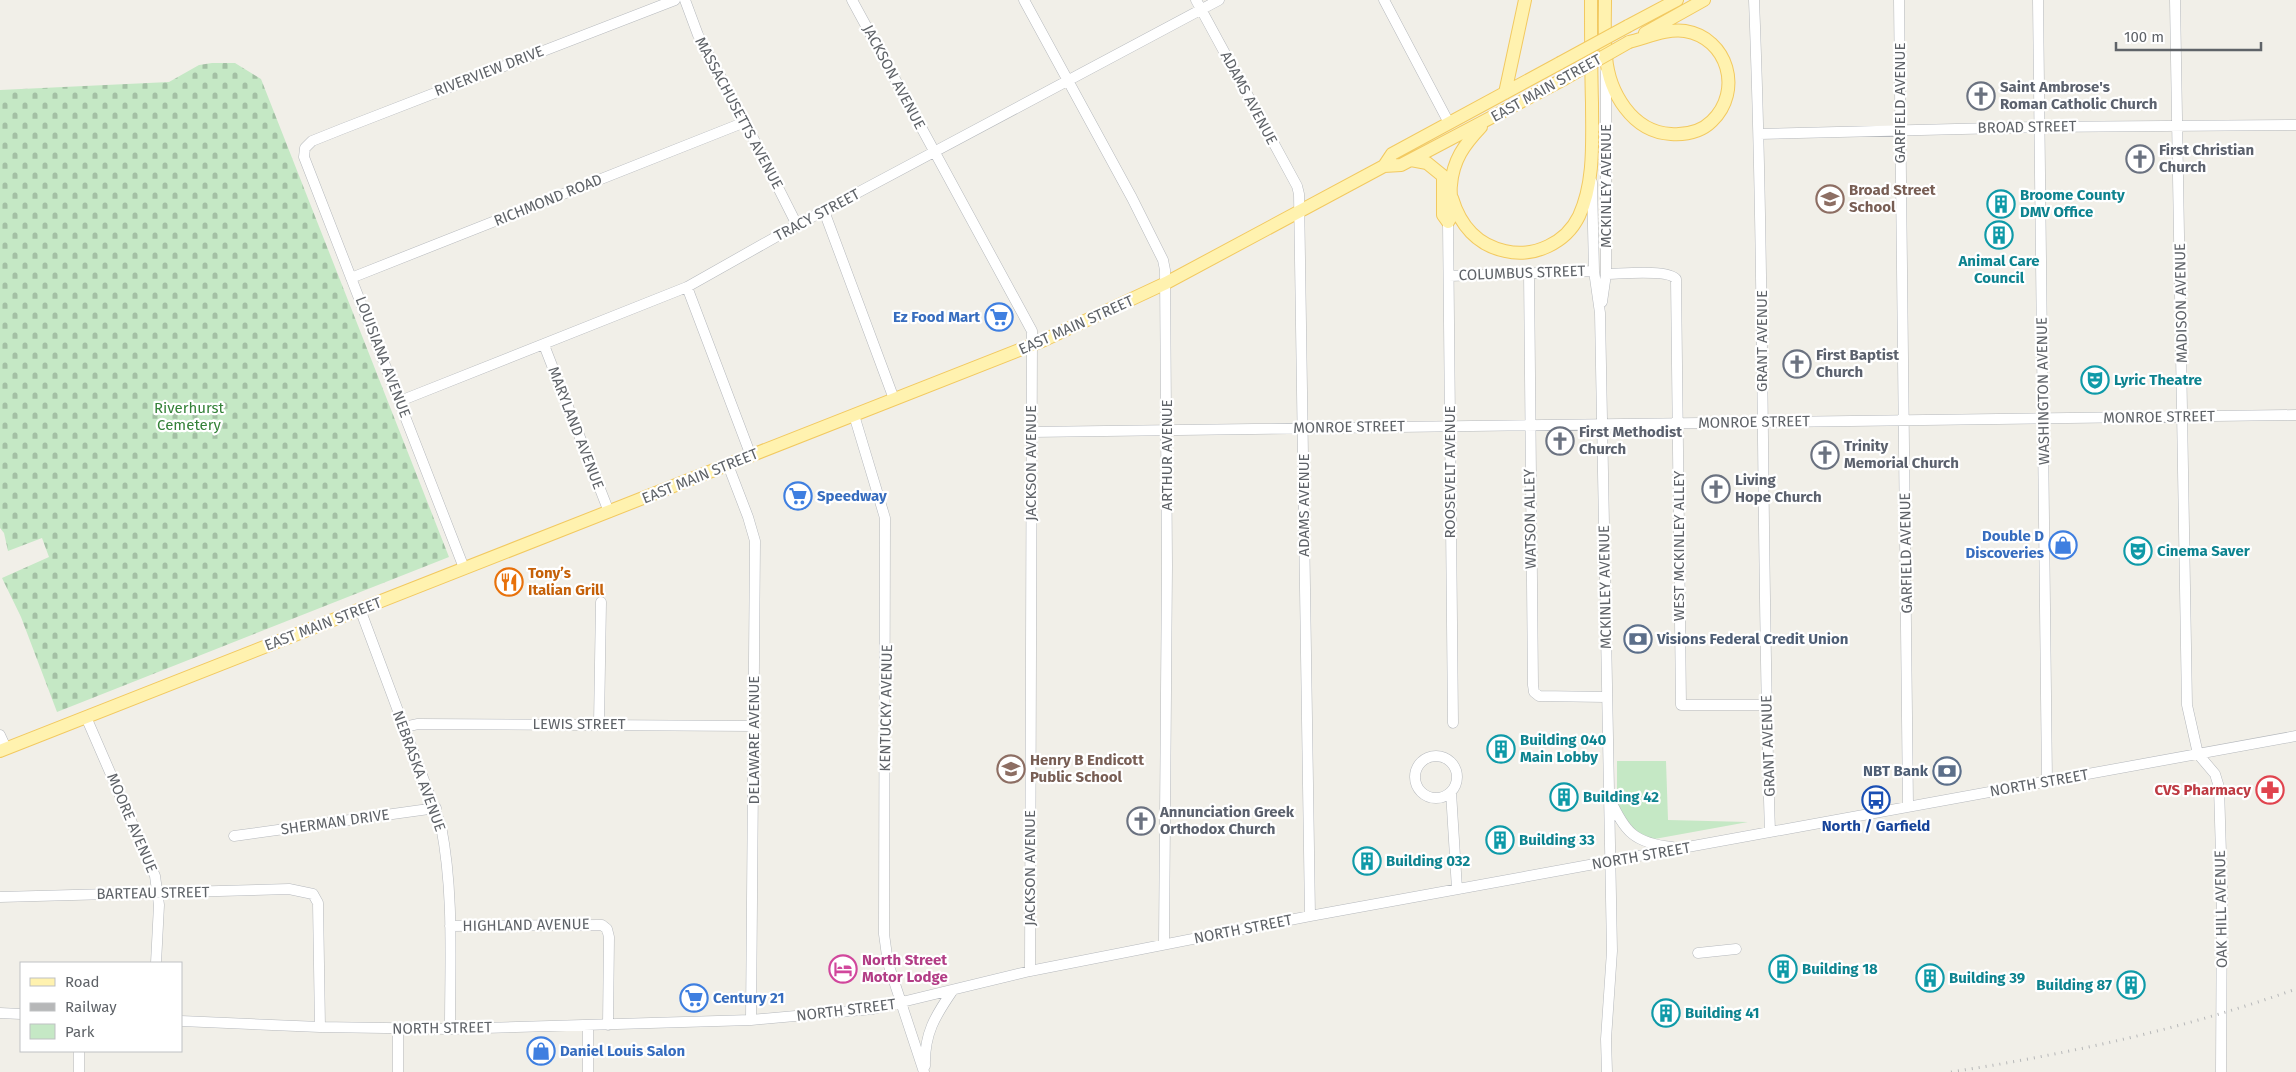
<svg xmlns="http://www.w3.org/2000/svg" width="2296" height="1072" font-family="'Fira Sans',sans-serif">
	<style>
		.green { fill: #c5e8c5 }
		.cemetery { fill: url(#cemetery-stones) }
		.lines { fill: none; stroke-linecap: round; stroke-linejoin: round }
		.minor-casing { stroke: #b5b8bc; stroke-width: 11 }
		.major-casing { stroke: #f2c960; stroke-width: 14 }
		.minor { stroke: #fff; stroke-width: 10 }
		.major { stroke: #fff2af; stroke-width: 12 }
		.rail { stroke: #b6b7b8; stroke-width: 3; stroke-dasharray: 1 6; stroke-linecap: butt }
		.major-bridge-casing { stroke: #f2c960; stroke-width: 14; stroke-linecap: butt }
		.major-bridge { stroke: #fff2af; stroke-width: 12 }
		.labels { text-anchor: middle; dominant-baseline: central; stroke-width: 4.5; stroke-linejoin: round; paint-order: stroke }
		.street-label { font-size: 15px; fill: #5f6368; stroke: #fff }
		.worship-label { font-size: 15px; font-weight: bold; fill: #5b616d; stroke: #fff; text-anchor: start }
		.education-label { font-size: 15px; font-weight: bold; fill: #785e54; stroke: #fff; text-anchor: start }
		.culture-label { font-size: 15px; font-weight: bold; fill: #0d838f; stroke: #fff; text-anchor: start }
		.shop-label { font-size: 15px; font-weight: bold; fill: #366cbe; stroke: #fff; text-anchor: start }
		.park-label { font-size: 15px; fill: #348238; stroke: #fff }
		.food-label { font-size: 15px; font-weight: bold; fill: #c56008; stroke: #fff; text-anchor: start }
		.service-label { font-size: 15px; font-weight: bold; fill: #4e5e75; stroke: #fff; text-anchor: start }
		.health-label { font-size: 15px; font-weight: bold; fill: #be3a42; stroke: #fff; text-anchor: end }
		.transit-label { font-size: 15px; font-weight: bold; fill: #164399; stroke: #fff }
		.hotel-label { font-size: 15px; font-weight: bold; fill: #b23c85; stroke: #fff; text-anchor: start }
	</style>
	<defs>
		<pattern id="cemetery-stones" width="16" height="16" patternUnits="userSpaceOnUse" patternTransform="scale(1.25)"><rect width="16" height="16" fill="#c5e8c5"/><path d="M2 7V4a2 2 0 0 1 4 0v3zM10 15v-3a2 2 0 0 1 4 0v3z" fill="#a3c0a4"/></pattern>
	</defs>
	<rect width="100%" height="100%" fill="#f1efe8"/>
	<!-- green -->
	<path class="green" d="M1617,761h49l2,59 80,2 -99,18 -11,-1 -21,-24z"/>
	<!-- cemetery -->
	<path class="cemetery" d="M212,63h23l26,16 188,478 -392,155 -36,-95 -19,-39 47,-21 -7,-19 -34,13 -4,-18 -4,-5v-438l169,-8 30,-17z"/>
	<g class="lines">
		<!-- minor casing -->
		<g class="minor-casing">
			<path id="minor" d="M685,0l13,35 47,87 52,103
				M852,0l180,331 -2,640
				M1024,0l108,198 31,62 2,10 2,296 -3,378
				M1196,0l101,186 2,8 11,722
				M1384,0l65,123
				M1754,0c11,277 7,555 16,832
				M1899,0l9,806
				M2038,0l9,781
				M2175,0l12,705 11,49 17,20 4,13 3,101 -1,184
				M1759,134l280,-7 257,-2
				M1592,182l2,89 6,42 12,638 -6,88 1,33
				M824,211l70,188
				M1448,222l5,501
				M1529,272l4,413 1,7 5,4 67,1
				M1606,274c14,0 62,-5 70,5l5,426h85
				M1449,276l145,-5
				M351,278l394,-156
				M687,287l64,169
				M1602,302l4,-28v-202
				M544,345l65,167
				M400,401l287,-114 110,-62 422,-225
				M854,415l31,103 -1,416 4,29 36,109
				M1031,432l1265,-17
				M728,465l20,52 7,24 -4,479
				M464,568l-160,-411 1,-9 7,-7 30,-12 333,-129
				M360,609l81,217c13,66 9,135 9,203
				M86,717l69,159 4,29 -3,58
				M599,724l2,-122
				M404,727l14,-3 336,2
				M0,735l6,13
				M1415 777a21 21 0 1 1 42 0a21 21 0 1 1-42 0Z
				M1451,792l6,97
				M1610,799c15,33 24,44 62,48
				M234,836l202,-28
				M0,897l289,-8 24,5 5,9 2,124
				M450,926l152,-1 5,4 2,8 -1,88
				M1698,953l38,-4
				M0,1013l21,1
				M181,1021l139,6 130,2 301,-9 122,-11 157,-38 280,-55 986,-180
				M398,1029v43
				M925,1066c-1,-32 10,-50 28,-76
				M79,1072v-21
				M588,1072v-47"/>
		</g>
		<!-- major casing -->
		<g class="major-casing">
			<path id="major" d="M1605,0c0,19 -1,38 1,57 3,35 26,75 65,77 15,1 30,-2 41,-13 31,-30 16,-83 -27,-90 -18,-3 -39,7 -56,11
				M1628,26l49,-26
				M1645,33l59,-33
				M1505,93l20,-93
				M1411,160l16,3 16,13v39l5,7c8,-11 1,-24 3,-37 2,-25 13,-40 30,-58
				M1384,166l8,-12 168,-91
				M1452,198c8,27 25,47 53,53 29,7 61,-8 74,-35 16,-34 13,-76 13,-113 -1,-34 -1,-69 -1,-103
				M0,751l1042,-410 124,-58 218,-117 17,-1 163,-86"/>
		</g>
		<!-- minor -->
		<use href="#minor" class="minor"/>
		<!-- major -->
		<use href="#major" class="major"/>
		<!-- rail -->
		<path class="rail" d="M1951,1072c117,-18 233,-43 345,-83"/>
		<!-- major-bridge casing -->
		<g class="major-bridge-casing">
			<path id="major-bridge" d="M1560,63l68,-37
				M1564,79l65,-37"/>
		</g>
		<!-- major-bridge -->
		<use href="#major-bridge" class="major-bridge"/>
	</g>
	<!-- icons -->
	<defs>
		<g id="church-ring" transform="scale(1.4375)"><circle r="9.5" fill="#fff" stroke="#6b7280" stroke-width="1.5"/><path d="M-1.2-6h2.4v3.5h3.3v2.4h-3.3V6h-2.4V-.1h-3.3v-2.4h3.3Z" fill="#6b7280"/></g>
		<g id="school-ring" transform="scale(1.4375)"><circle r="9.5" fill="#fff" stroke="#8d6e63" stroke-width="1.5"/><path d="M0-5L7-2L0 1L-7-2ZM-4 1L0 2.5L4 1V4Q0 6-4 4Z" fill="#8d6e63"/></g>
		<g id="building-ring" transform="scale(1.4375)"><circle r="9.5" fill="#fff" stroke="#0f9aa8" stroke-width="1.5"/><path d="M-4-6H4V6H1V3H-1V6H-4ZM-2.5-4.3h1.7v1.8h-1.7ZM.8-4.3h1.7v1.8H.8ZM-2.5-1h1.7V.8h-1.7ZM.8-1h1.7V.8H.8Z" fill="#0f9aa8"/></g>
		<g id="supermarket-ring" transform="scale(1.4375)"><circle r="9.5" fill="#fff" stroke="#3f7fe0" stroke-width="1.5"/><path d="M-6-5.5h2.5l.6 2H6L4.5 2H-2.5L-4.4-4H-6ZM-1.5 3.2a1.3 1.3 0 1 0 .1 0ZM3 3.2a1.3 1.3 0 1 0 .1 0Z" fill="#3f7fe0"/></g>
		<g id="theatre-ring" transform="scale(1.4375)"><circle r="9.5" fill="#fff" stroke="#0f9aa8" stroke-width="1.5"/><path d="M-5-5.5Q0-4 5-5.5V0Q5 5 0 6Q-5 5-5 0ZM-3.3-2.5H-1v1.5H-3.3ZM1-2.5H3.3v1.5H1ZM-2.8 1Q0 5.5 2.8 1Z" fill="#0f9aa8"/></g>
		<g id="shop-ring" transform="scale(1.4375)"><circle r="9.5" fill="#fff" stroke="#3f7fe0" stroke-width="1.5"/><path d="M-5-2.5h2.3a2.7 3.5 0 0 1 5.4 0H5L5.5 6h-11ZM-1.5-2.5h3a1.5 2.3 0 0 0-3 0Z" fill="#3f7fe0"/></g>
		<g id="restaurant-ring" transform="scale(1.4375)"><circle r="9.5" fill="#fff" stroke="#e8710a" stroke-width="1.5"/><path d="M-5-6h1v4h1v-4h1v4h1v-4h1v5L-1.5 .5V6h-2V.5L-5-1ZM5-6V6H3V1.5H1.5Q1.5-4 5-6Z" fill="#e8710a"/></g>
		<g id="bank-ring" transform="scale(1.4375)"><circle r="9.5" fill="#fff" stroke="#5c6f8a" stroke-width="1.5"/><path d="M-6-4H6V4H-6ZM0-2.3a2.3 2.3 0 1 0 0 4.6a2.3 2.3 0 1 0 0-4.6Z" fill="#5c6f8a"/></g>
		<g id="pharmacy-ring" transform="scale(1.4375)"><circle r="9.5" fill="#fff" stroke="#e0444e" stroke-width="1.5"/><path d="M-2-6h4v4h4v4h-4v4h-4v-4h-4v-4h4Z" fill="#e0444e"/></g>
		<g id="bus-ring" transform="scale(1.4375)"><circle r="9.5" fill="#fff" stroke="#1a4fb4" stroke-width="1.5"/><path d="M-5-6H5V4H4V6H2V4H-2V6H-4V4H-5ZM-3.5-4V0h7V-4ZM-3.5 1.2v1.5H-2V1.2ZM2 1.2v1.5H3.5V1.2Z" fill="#1a4fb4"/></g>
		<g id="hotel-ring" transform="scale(1.4375)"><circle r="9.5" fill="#fff" stroke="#d1479c" stroke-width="1.5"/><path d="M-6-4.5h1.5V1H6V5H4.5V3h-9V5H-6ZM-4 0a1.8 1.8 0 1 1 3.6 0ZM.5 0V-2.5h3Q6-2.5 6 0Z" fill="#d1479c"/></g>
	</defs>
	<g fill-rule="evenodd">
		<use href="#church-ring" x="1981" y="96"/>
		<use href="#church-ring" x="2140" y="159"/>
		<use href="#school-ring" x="1830" y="199"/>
		<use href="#building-ring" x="2001" y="204"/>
		<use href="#building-ring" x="1999" y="235"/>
		<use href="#supermarket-ring" x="999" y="317"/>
		<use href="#church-ring" x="1797" y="364"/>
		<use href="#theatre-ring" x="2095" y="380"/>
		<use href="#church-ring" x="1560" y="441"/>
		<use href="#church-ring" x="1825" y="455"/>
		<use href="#church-ring" x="1716" y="489"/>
		<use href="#supermarket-ring" x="798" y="496"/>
		<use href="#shop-ring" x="2063" y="545"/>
		<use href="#theatre-ring" x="2138" y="551"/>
		<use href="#restaurant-ring" x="509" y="582"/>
		<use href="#bank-ring" x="1638" y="639"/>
		<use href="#building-ring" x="1501" y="749"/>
		<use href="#school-ring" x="1011" y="769"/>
		<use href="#bank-ring" x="1947" y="771"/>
		<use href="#pharmacy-ring" x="2270" y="790"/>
		<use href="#building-ring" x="1564" y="797"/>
		<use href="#bus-ring" x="1876" y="800"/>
		<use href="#church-ring" x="1141" y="821"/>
		<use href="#building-ring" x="1500" y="840"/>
		<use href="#building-ring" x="1367" y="861"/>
		<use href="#hotel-ring" x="843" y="969"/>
		<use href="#building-ring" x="1783" y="969"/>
		<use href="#building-ring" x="1930" y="978"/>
		<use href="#building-ring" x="2131" y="985"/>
		<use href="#supermarket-ring" x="694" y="998"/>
		<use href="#building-ring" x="1666" y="1013"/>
		<use href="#shop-ring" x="541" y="1051"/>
	</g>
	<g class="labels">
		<!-- street labels -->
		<g class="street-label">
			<text transform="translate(489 71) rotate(-21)">RIVERVIEW DRIVE</text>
			<text transform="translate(894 77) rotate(62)">JACKSON AVENUE</text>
			<text transform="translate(1546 88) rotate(-29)">EAST MAIN STREET</text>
			<text transform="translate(1249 98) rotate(62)">ADAMS AVENUE</text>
			<text transform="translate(1900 103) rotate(-90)">GARFIELD AVENUE</text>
			<text transform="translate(739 113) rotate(62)">MASSACHUSETTS AVENUE</text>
			<text transform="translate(2027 127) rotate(-1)">BROAD STREET</text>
			<text transform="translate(1606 186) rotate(-90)">MCKINLEY AVENUE</text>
			<text transform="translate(548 200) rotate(-22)">RICHMOND ROAD</text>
			<text transform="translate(817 215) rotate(-28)">TRACY STREET</text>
			<text transform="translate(1522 273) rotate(-2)">COLUMBUS STREET</text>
			<text transform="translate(2181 303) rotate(-91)">MADISON AVENUE</text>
			<text transform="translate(1076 325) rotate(-24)">EAST MAIN STREET</text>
			<text transform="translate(1762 341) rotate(-90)">GRANT AVENUE</text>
			<text transform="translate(383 357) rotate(69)">LOUISIANA AVENUE</text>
			<text transform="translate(2043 391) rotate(-91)">WASHINGTON AVENUE</text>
			<text transform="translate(2159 417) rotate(-1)">MONROE STREET</text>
			<text transform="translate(1754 422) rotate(-1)">MONROE STREET</text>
			<text transform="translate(1349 427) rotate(-1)">MONROE STREET</text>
			<text transform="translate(576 428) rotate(69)">MARYLAND AVENUE</text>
			<text transform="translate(1167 455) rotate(-90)">ARTHUR AVENUE</text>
			<text transform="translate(1031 463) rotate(-90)">JACKSON AVENUE</text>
			<text transform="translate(1450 472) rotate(-90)">ROOSEVELT AVENUE</text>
			<text transform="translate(700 476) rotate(-22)">EAST MAIN STREET</text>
			<text transform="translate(1304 505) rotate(-90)">ADAMS AVENUE</text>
			<text transform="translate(1530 519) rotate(-91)">WATSON ALLEY</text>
			<text transform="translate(1679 546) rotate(-90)">WEST MCKINLEY ALLEY</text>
			<text transform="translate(1906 553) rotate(-91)">GARFIELD AVENUE</text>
			<text transform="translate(1605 587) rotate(-91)">MCKINLEY AVENUE</text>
			<text transform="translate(323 624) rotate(-21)">EAST MAIN STREET</text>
			<text transform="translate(886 708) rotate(-89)">KENTUCKY AVENUE</text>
			<text x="579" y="724">LEWIS STREET</text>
			<text transform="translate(754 740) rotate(-90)">DELAWARE AVENUE</text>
			<text transform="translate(1768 746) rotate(-92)">GRANT AVENUE</text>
			<text transform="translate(419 771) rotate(70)">NEBRASKA AVENUE</text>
			<text transform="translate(2039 783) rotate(-10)">NORTH STREET</text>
			<text transform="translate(335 822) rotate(-8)">SHERMAN DRIVE</text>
			<text transform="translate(132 823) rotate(67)">MOORE AVENUE</text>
			<text transform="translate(1641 856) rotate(-10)">NORTH STREET</text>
			<text transform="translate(1030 868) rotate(-90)">JACKSON AVENUE</text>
			<text transform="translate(153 893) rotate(-1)">BARTEAU STREET</text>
			<text transform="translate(2221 909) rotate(-91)">OAK HILL AVENUE</text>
			<text transform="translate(526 925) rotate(-1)">HIGHLAND AVENUE</text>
			<text transform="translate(1243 929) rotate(-11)">NORTH STREET</text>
			<text transform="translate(846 1010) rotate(-7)">NORTH STREET</text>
			<text transform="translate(442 1028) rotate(-1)">NORTH STREET</text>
		</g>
		<!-- worship labels -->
		<g class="worship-label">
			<text x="2000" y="87">Saint Ambrose's<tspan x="2000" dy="17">Roman Catholic Church</tspan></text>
			<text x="2159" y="150">First Christian<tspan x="2159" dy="17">Church</tspan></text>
			<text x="1816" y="355">First Baptist<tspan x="1816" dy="17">Church</tspan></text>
			<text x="1579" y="432">First Methodist<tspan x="1579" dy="17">Church</tspan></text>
			<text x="1844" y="446">Trinity<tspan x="1844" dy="17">Memorial Church</tspan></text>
			<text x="1735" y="480">Living<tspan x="1735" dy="17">Hope Church</tspan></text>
			<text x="1160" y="812">Annunciation Greek<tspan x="1160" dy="17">Orthodox Church</tspan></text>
		</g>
		<!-- education labels -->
		<g class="education-label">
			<text x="1849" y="190">Broad Street<tspan x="1849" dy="17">School</tspan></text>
			<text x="1030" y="760">Henry B Endicott<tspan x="1030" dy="17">Public School</tspan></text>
		</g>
		<!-- culture labels -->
		<g class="culture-label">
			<text x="2020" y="195">Broome County<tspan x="2020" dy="17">DMV Office</tspan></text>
			<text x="1999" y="261" text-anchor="middle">Animal Care<tspan x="1999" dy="17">Council</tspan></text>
			<text x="2114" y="380">Lyric Theatre</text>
			<text x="2157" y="551">Cinema Saver</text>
			<text x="1520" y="740">Building 040<tspan x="1520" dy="17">Main Lobby</tspan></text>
			<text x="1583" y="797">Building 42</text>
			<text x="1519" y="840">Building 33</text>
			<text x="1386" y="861">Building 032</text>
			<text x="1802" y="969">Building 18</text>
			<text x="1949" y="978">Building 39</text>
			<text x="2112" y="985" text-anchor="end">Building 87</text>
			<text x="1685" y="1013">Building 41</text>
		</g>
		<!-- shop labels -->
		<g class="shop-label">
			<text x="980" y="317" text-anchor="end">Ez Food Mart</text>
			<text x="817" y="496">Speedway</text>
			<text x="2044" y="536" text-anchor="end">Double D<tspan x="2044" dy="17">Discoveries</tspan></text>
			<text x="713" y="998">Century 21</text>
			<text x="560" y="1051">Daniel Louis Salon</text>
		</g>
		<!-- park labels -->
		<g class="park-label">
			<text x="189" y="408">Riverhurst<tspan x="189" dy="17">Cemetery</tspan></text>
		</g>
		<!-- food labels -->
		<g class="food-label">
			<text x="528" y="573">Tony’s<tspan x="528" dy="17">Italian Grill</tspan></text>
		</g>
		<!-- service labels -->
		<g class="service-label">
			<text x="1657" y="639">Visions Federal Credit Union</text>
			<text x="1928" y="771" text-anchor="end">NBT Bank</text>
		</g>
		<!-- health labels -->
		<g class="health-label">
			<text x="2251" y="790">CVS Pharmacy</text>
		</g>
		<!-- transit labels -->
		<g class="transit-label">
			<text x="1876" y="826">North / Garfield</text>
		</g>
		<!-- hotel labels -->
		<g class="hotel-label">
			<text x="862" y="960">North Street<tspan x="862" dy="17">Motor Lodge</tspan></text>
		</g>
	</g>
	<!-- legend -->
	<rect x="20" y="962" width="162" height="90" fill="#ffffff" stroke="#bfc1c3"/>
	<rect x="30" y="978" width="25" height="8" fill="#fff2af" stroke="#bfc1c3"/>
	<text x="65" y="987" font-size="15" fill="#5f6368">Road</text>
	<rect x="30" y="1003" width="25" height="8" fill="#b6b7b8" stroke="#bfc1c3"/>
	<text x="65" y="1012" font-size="15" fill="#5f6368">Railway</text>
	<rect x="30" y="1024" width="25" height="15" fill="#c5e8c5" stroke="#bfc1c3"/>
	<text x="65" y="1037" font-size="15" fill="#5f6368">Park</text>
	<!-- scale -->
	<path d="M2116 42v8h145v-8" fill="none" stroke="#5f6368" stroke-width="2.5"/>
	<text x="2124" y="42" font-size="15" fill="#5f6368" stroke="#ffffff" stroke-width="4" paint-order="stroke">100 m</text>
</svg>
